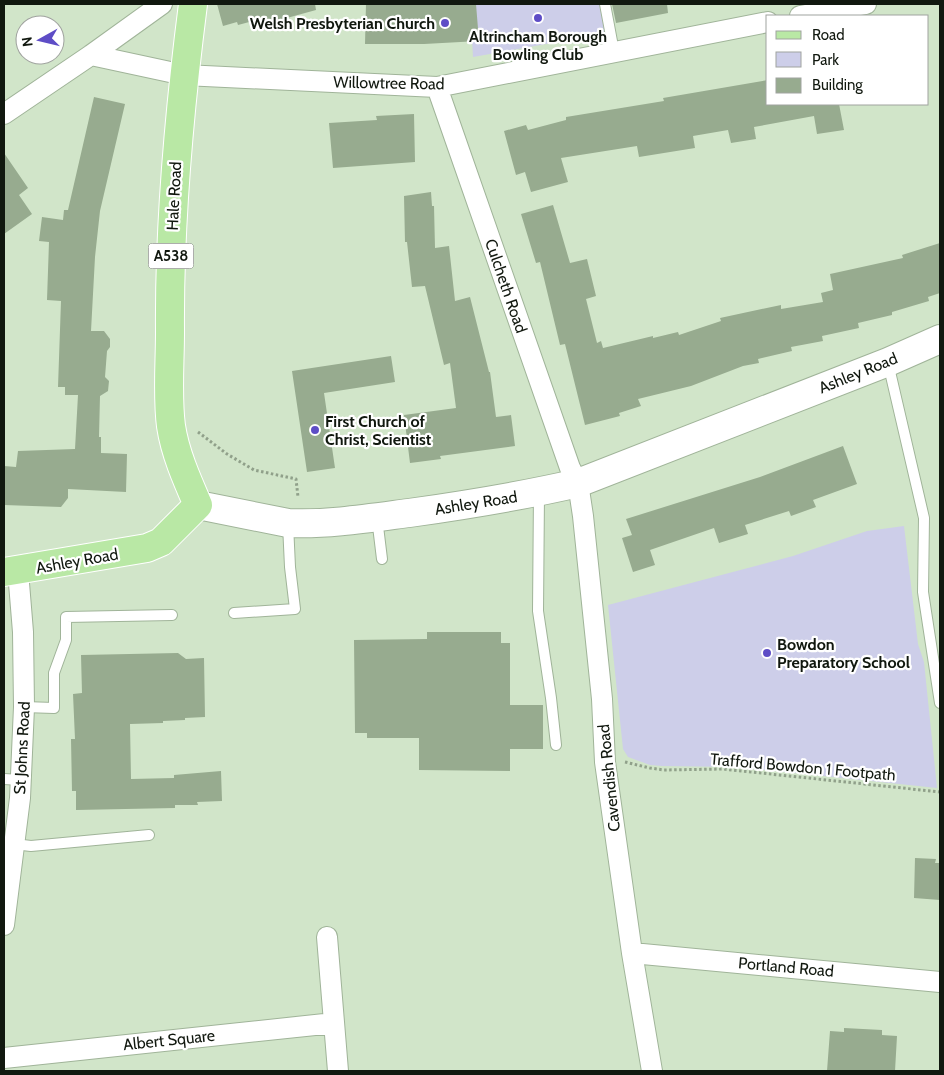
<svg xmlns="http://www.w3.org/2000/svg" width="944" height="1075" font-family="Cabin,sans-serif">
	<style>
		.green { fill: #cdcee9 }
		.building { fill: #97ab8f }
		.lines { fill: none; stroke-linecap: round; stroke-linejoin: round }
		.service-casing { stroke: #a0b499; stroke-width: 12 }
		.minor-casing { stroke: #a0b499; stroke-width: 22 }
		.secondary-casing { stroke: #a0b499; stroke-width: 30 }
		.primary-casing { stroke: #fff; stroke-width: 30 }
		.path { stroke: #90a08a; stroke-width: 3; stroke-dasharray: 2.5 2.5; stroke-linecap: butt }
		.service { stroke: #fff; stroke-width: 10 }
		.minor { stroke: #fff; stroke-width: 20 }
		.secondary { stroke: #fff; stroke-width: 28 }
		.primary { stroke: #b9e8a5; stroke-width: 28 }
		.poi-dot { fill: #5e4dc6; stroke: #fff; stroke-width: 2 }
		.labels { text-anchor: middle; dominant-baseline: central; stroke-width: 4.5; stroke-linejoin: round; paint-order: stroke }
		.shield { fill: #fff; stroke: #585d57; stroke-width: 1 }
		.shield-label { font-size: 15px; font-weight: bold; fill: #11180f }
		.poi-label { font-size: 16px; font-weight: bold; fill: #11180f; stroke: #fff; text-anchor: start }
		.street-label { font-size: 16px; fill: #11180f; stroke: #fff }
	</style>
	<rect width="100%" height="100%" fill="#d1e5c9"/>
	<!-- green -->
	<path class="green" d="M470,4h132l6,29 -135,24z
		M904,526l14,118 6,18 13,126 -199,-21 -76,-1 -12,-1 -22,-8 -5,-8 -15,-144 185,-49 74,-25z"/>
	<!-- building -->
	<path class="building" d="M217,4h98l1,6 -62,17 -1,-6 -15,4 -1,-3 -14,4z
		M366,4h110l3,37 -55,3h-59z
		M612,4h55l1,9 -52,10z
		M768,80v24h71l5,26 -27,4 -3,-18 -60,11 2,12 -25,4 -3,-13 -35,6 2,12 -56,9 -2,-11 -76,12 7,24 -37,10 -6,-20 -9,3 -12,-44 22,-6 2,5 38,-10v-3l98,-16 -1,-3z
		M94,97l31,7 -25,107 -5,46 -4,74h13l6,8v8l-3,4 -2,26 4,4 -1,10 -8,5 -1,41h2v16l26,1 -1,38 -58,-3v9l-7,9 -57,-2v-39l12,1 2,-16 57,-2 3,-54h-13v-8h-7l3,-86 -14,-1 2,-58 -10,-1 3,-24 21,3 1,-10h4z
		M414,114l1,48 -82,6 -4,-45 48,-3 -1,-4z
		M4,153l24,35 -9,7 13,19 -28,20z
		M431,192l1,14h2l1,42 14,-2 6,55 15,-4 19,75h1l6,45 15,-2 4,31 -75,10 1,3 -31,4 -6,-48 52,-7 -6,-45 -6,2 -19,-79 -13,1 -5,-45h-2l-1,-46z
		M553,205l17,58 17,-4 9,37 -10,3 11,44 4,-2 2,7 50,-12v2l25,-6 1,3 42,-14 -1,-3 61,-13v4l42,-7 -2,-9 12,-3 -3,-16 73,-16 -1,-3 38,-12v50l-12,4 1,4 -37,11v3l-34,8 1,5 -37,8 1,5 -32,6 1,4 -34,8 1,4 -16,3 -52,20 -53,13 3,7 -22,7 1,3 -35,9 -20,-81 -5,1 -20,-83 -4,1 -15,-49z
		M391,356l4,26 -71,11 11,75 -28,4 -15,-101z
		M843,446l14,38 -44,16 3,7 -25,9 -2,-5 -44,14 3,9 -29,9 -5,-15 -64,22 5,15 -22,7 -11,-34 10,-3 -6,-16 134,-42z
		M427,632h74v11h9v62h33v44h-33v22l-91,-1v-32h-52v-5h-12l-1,-93 73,-1z
		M178,653l8,6 18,-1 1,59 -20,1v2l-22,1v2l-33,1 1,55 43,-1v-3l47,-4 1,30 -25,1 1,3h-23v3l-99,2v-19h-4l-1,-52h4l-2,-45 9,-1 -1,-38z
		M915,858l21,1 -1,4h5v37l-26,-2z
		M844,1028l38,2v5l15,1 -2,35h-68l3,-40 14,1z"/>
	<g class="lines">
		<!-- service casing -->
		<g class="service-casing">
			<path id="service" d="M605,4l9,48
				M888,363l36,155 -1,74 17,111
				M539,493l-1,118 13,87 5,47
				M377,518l5,41
				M234,613l61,-4 -5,-42 -2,-43
				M24,707l30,1v-35l12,-33v-23l106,-2
				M4,779l17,1
				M14,844l17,2 118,-11"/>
		</g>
		<!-- minor casing -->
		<g class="minor-casing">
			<path id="minor" d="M800,16l66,-12
				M91,55l93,20 253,12 331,-65
				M437,87l133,381 8,15 5,33 19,183 3,63 27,191 20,118
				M4,114l87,-59 71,-51
				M4,925l16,-127 4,-91 -1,-75 -5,-61
				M327,937l11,134
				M632,953l308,29
				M4,1058l330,-35"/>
		</g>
		<!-- secondary casing -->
		<g class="secondary-casing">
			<path id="secondary" d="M198,505l90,18c39,2 83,-5 121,-10 57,-8 113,-17 169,-30l310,-121 52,-23"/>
		</g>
		<!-- primary casing -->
		<g class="primary-casing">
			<path id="primary" d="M4,572l143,-24 14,-6 37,-37c-11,-25 -23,-52 -27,-79 -4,-30 -1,-63 -1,-94 -1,-110 9,-219 23,-328"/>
		</g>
		<!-- path -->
		<path class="path" d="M198,432l29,22 27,16 42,9 2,18
			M625,762l25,6 14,2 59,-1 217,23"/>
		<!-- service -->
		<use href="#service" class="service"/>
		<!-- minor -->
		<use href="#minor" class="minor"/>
		<!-- secondary -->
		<use href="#secondary" class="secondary"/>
		<!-- primary -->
		<use href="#primary" class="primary"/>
	</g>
	<!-- markers -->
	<g class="poi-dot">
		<circle cx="538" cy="18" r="5"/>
		<circle cx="445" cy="23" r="5"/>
		<circle cx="315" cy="430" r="5"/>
		<circle cx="767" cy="653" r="5"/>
	</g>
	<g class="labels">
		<!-- shield labels -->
		<rect class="shield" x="148.5" y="243.5" width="45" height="25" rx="4"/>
		<g class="shield-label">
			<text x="171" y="256">A538</text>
		</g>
		<!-- poi labels -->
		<g class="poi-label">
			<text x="435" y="23" text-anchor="end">Welsh Presbyterian Church</text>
			<text x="538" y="36" text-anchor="middle">Altrincham Borough<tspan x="538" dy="18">Bowling Club</tspan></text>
			<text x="325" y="421">First Church of<tspan x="325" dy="18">Christ, Scientist</tspan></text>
			<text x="777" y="644">Bowdon<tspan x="777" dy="18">Preparatory School</tspan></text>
		</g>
		<!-- street labels -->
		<g class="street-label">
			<text transform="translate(389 83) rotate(1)">Willowtree Road</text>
			<text transform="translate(174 196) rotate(-87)">Hale Road</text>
			<text transform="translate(506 286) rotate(71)">Culcheth Road</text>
			<text transform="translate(858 373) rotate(-22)">Ashley Road</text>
			<text transform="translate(476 503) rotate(-9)">Ashley Road</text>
			<text transform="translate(77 561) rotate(-10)">Ashley Road</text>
			<text transform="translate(22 748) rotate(-87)">St Johns Road</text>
			<text transform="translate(803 767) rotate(5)">Trafford Bowdon 1 Footpath</text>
			<text transform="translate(609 778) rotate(-96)">Cavendish Road</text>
			<text transform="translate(786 967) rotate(5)">Portland Road</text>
			<text transform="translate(169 1040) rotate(-6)">Albert Square</text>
		</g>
	</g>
	<!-- border -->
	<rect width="944" height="1075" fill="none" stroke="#11180f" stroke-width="10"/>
	<!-- legend -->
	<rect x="766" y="15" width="162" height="90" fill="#ffffff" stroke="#a0a39f"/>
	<rect x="776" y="31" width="25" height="8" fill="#b9e8a5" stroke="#a0a39f"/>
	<text x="812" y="40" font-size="15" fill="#11180f">Road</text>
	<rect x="776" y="52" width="25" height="15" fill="#cdcee9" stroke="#a0a39f"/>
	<text x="812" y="65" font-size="15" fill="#11180f">Park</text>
	<rect x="776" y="78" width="25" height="15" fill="#97ab8f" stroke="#a0a39f"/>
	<text x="812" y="90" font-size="15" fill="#11180f">Building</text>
	<!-- north arrow -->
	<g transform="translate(40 40) rotate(262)"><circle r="24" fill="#ffffff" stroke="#a0a39f"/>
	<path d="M0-4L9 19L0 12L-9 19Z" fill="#5e4dc6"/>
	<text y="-8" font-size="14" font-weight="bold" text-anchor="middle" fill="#11180f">N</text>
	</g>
</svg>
